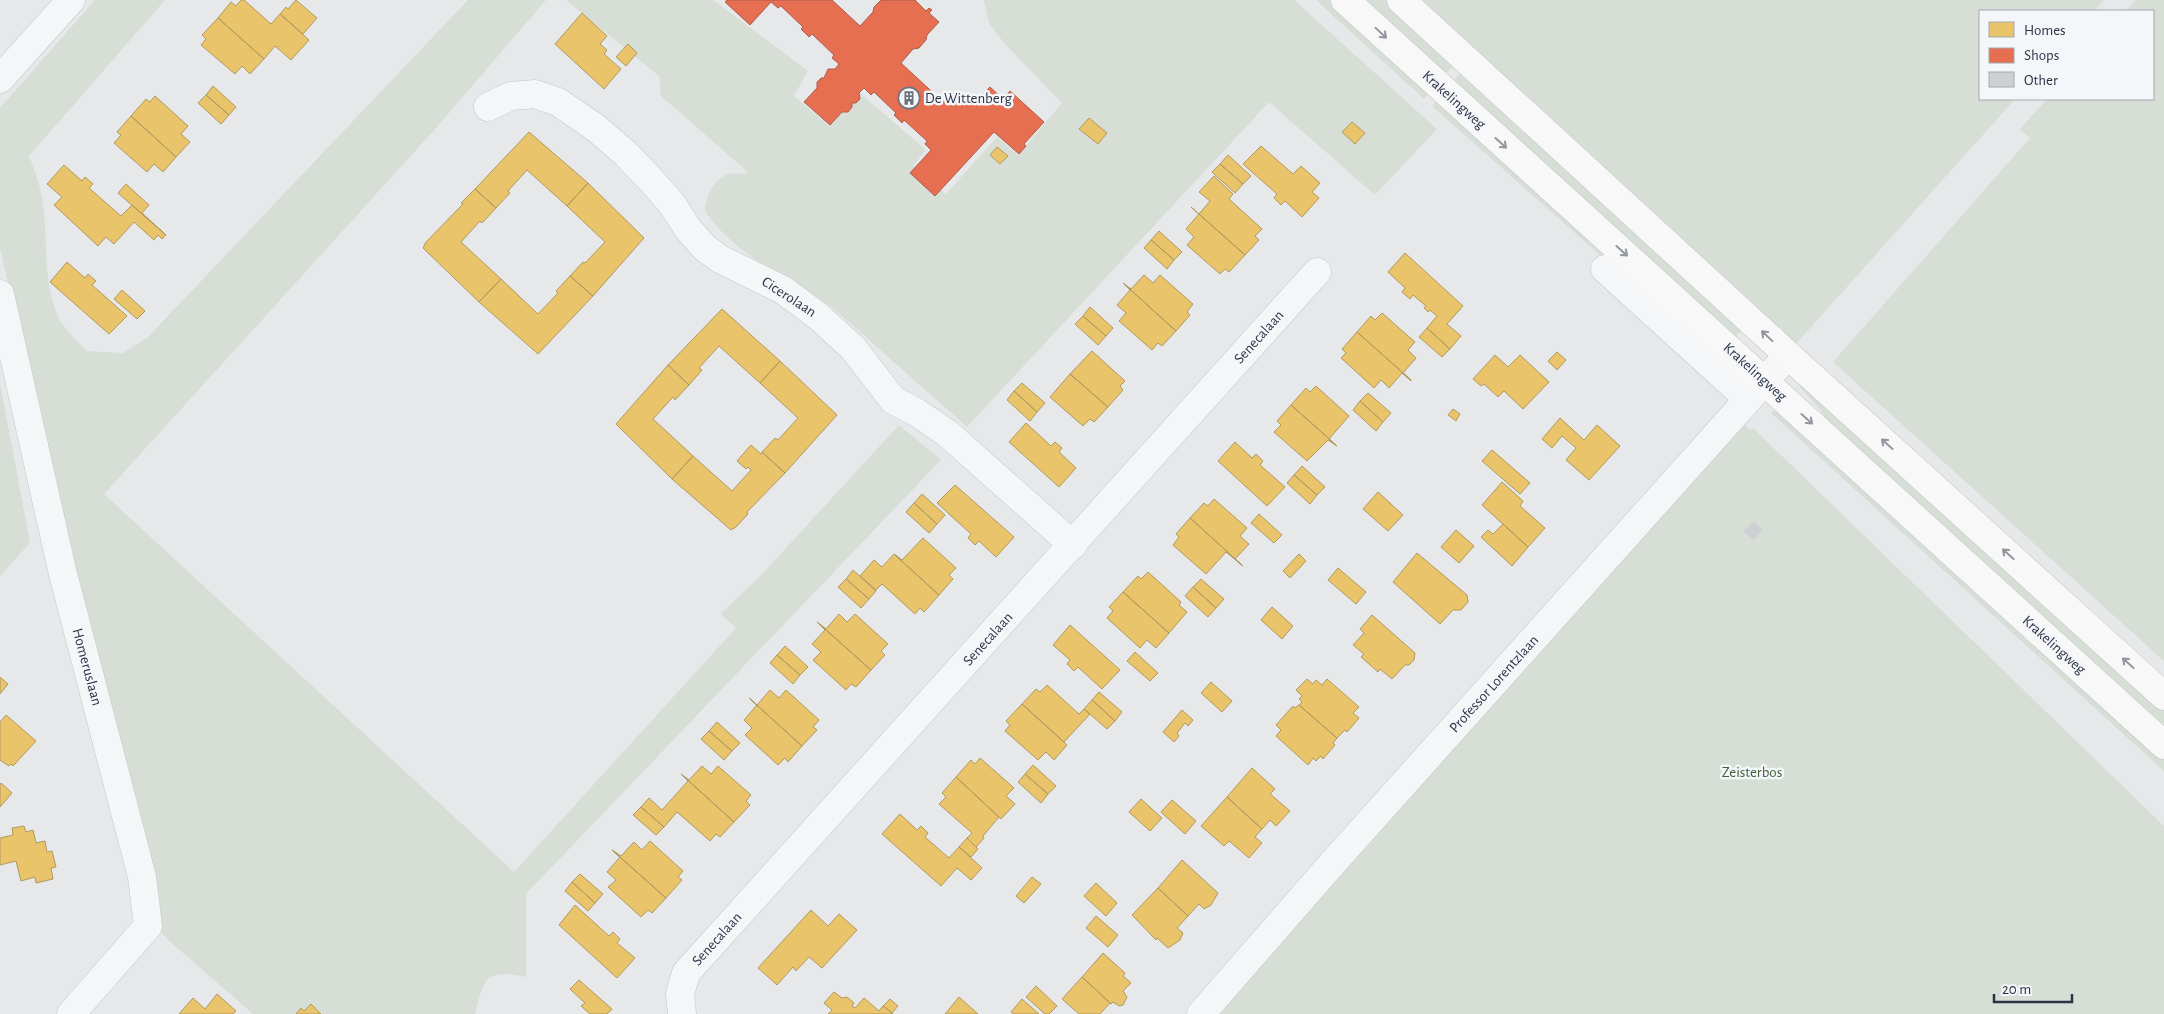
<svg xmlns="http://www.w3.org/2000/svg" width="2164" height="1014" font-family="'Alegreya Sans',sans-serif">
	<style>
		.green { fill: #d6ded6 }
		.homes { fill: #e9c46a; stroke: #b0995f }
		.shops { fill: #e76f51; stroke: #af5d4d }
		.building { fill: #ced0d3 }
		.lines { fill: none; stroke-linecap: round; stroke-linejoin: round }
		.minor-casing { stroke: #c4c6c8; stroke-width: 29 }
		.major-casing { stroke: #c2c5c8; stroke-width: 29 }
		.minor { stroke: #f5f6f7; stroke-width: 28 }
		.major { stroke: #f8f8f8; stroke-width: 28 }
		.oneway { stroke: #92969e }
		.labels { text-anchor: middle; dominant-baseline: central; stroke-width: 5; stroke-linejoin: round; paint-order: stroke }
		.poi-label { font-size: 15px; fill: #2b3445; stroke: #f4f6f9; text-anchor: start }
		.street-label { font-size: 15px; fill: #2b3445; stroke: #f4f6f9 }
		.park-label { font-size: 15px; fill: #3f6138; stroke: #f4f6f9 }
	</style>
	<rect width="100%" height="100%" fill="#e6e8ea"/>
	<!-- green -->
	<path class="green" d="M95,0h70l-136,156c7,17 13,35 15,55 3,33 0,66 11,98 5,17 20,30 32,42l36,2 24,-15 321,-338h78l-110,128 -332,366 410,378 222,-244 -15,-14 45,-44 133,-145 42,35 -415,434v83c-40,-8 -42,0 -51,37h-222l-86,-75 -14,-17 -153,-674v-140z
		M566,0h147l95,71 -14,25 35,30 30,-34 67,58 -13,16 33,28 51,-57 21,18 44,-52 -58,-60 -15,-20 -5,-23h310l143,129 -62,66 -106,-93 -302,325 -134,-119c-44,-31 -96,-50 -128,-97 2,-15 7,-32 24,-37 6,-1 14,0 20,-1l-88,-77 -2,-20z
		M1316,0h21l96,88 -9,11z
		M1360,0h29l68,62 -14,14z
		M1415,0h689l-10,11h-114v88h35l-221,247z
		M2136,0h28v661l-331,-299 197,-224 -10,-9 27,-30h106v-88h-27z
		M1464,69l279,261 -12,10 -281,-256z
		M1441,95l275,263 -284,-252z
		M0,383l30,160 -30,33z
		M1802,384l362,322v28l-329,-301 -16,-25 -19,-21z
		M1782,410l382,344v17l-394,-359z
		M1742,421l8,9 3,-2 411,398v188h-953z"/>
	<!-- homes -->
	<path class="homes" d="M241,0h3l27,24 9,-10 29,26 -18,20 -16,-14 -11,13 -46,-41 13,-16 5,4z
		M296,0l21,18 -14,16 -23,-20 6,-7 2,2z
		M582,13l25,23 -7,8 7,6 -3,4 17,15 -17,20 -49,-45z
		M218,18l46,41 -14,15 -8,-8 -7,8 -34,-29 5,-6 -4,-4z
		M628,44l9,9 -11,13 -10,-9z
		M213,86l23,21 -7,8 -23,-20z
		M206,95l23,20 -8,9 -23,-21z
		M155,96l33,30 -7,8 9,8 -14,15 -45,-41 15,-17 4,3z
		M131,116l45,41 -13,15 -9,-8 -7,8 -33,-29 7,-8 -4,-3z
		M1089,118l18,15 -9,11 -19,-15z
		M1352,122l13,11 -10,11 -13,-12z
		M529,132l59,51 -21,23 -40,-36 -19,21 2,2 -14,15 -21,-19z
		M1261,146l32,28 8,-8 19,17 -8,9 7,6 -17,19 -17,-16 -4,4 -7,-7 3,-4 -34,-30z
		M997,147l11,9 -8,8 -10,-9z
		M1228,155l23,21 -8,8 -23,-20z
		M1220,164l23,20 -8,9 -23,-21z
		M64,165l18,16 3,-4 8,7 -4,4 32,28 11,-11 34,30 -4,4 -4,-4 -4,5 -20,-18 -20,22 -8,-7 -8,9 -44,-41 8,-8 -15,-13z
		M1214,176l19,18 -4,5 33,30 -7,7 4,4 -14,15 -46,-41 11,-13 -11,-9z
		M588,183l56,55 -51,58 -23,-20 13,-14 2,1 20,-21 -38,-36z
		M126,184l23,21 -7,8 24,22 -48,-42z
		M475,189l21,19 -14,15 -2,-2 -19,21 40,37 -22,23 -56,-54 3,-6 37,-38 -2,-1z
		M1191,207l54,48 -16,17 -4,-3 -5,5 -33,-29 7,-8 -8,-8 13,-15z
		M1159,231l23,21 -8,8 -23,-20z
		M1151,240l23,20 -7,9 -23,-21z
		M1405,253l58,53 -16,18 14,12 -11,13 -23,-21 10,-12 -7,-6 -2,2 -4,-4 2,-2 -13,-11 -3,4 -8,-7 3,-4 -17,-16z
		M67,262l18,16 3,-4 8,7 -4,4 35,31 -18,18 -59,-52z
		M1144,275l9,8 7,-8 33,29 -6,8 3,3 -14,16 -53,-48 8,6z
		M570,276l23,20 -55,58 -59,-52 22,-23 37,35 20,-21 -2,-2z
		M1123,283l53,48 -14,15 -4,-3 -6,7 -33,-29 7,-8 -9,-8 13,-15z
		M122,290l23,21 -8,8 -23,-20z
		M1090,307l23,21 -7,8 -23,-20z
		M722,309l58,52 -20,22 -41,-37 -20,22 3,2 -13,15 -21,-20z
		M1382,313l33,29 -7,8 8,8 -13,15 8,7 -54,-48 14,-16 4,4z
		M1083,316l23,20 -8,9 -23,-21z
		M1427,328l23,21 -8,8 -23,-20z
		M1357,332l54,48v1l-9,-8 -13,15 -8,-8 -7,8 -33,-30 5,-5 -4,-4z
		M1092,351l33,30 -5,5 3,4 -15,17 -38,-33z
		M1557,352l9,8 -9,10 -9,-9z
		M1495,355l13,12 12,-12 29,27 -26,27 -19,-18 -6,6 -14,-13 -3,2 -8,-7z
		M780,361l57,54 -52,58 -23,-21 13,-14 3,2 20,-22 -38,-35z
		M668,365l21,20 -14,15 -2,-3 -20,22 40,37 -21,23 -56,-55z
		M1070,374l38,33 -14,15 -4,-3 -7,7 -33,-29z
		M1022,383l23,20 -8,9 -23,-21z
		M1316,386l33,30 -20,23 8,7 -46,-41 15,-17 4,4z
		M1014,391l23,21 -7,9 -23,-21z
		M1368,393l23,20 -8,9 -23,-21z
		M1360,401l23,21 -7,9 -23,-21z
		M1291,405l46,41 -9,-6 -21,21 -33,-29 7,-7 -4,-4z
		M1453,409l7,5 -4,7 -8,-6z
		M1560,418l24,22 13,-15 23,21 -31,34 -23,-20 10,-12 -14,-12 -10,12 -10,-9z
		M1026,423l25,23 4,-4 7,6 -3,4 17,16 -17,19 -50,-45z
		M1235,442l17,16 4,-4 7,7 -3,4 25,22 -18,19 -49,-45z
		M751,445l10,9 1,-2 23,21 -38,39 1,2 -12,13 -5,3 -59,-51 21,-23 39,35 19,-21 -3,-3 -2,2 -9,-8z
		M1492,450l38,33 -10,11 -38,-33z
		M1302,466l23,21 -8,8 -23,-20z
		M1294,475l23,20 -7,9 -23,-21z
		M1502,482l21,19 -3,5 25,22 -17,19 -46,-42z
		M955,485l59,52 -18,20 -17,-16 -4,4 -7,-7 3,-4 -34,-31z
		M1378,492l25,23 -15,16 -25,-22z
		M922,494l23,21 -8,9 -23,-21z
		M1214,499l33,29 -7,8 9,8 -14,15 8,7 -53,-48 14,-15 4,3z
		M914,503l23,21 -8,9 -23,-21z
		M1259,514l23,21 -8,8 -23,-20z
		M1190,518l53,48 -17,-14 -20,22 -33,-29 6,-8 -3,-3z
		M1503,524l25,23 -16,19 -31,-29 7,-7 5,4z
		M1456,530l18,16 -15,17 -18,-16z
		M923,538l33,30 -7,7 4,4 -14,16 -45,-41 8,6z
		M1417,553l50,42 1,7 -7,8h-8l-13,14 -47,-42z
		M894,554l45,41 -15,17 -4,-4 -5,6 -33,-30 -6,6 -16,-14 14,-16 8,7z
		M1299,554l7,7 -16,17 -7,-7z
		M1338,568l28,24 -10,12 -28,-24z
		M853,570l23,21 -7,8 -23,-20z
		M1148,572l33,30 -2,3 8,7 -18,21 -46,-41 15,-16 3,3z
		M846,579l23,20 -8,9 -23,-21z
		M1201,579l23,20 -8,9 -23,-21z
		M1193,587l23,21 -8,9 -23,-21z
		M1123,592l46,41 -13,15 -9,-8 -7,8 -33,-30 6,-7 -4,-4z
		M1272,607l21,19 -11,13 -21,-19z
		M839,614l8,8 8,-8 33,30 -7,7 4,4 -14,15 -54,-48 9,7z
		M1372,615l43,38 -1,7 -5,5h-4l-13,14 -12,-10 -2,3 -17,-15 3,-3 -11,-9 11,-12 -4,-4z
		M817,622l54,48 -15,17 -5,-3 -5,6 -33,-30 8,-8 -9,-8 13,-14z
		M1070,625l50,45 -18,19 -24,-22 -4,4 -7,-7 3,-4 -17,-15z
		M785,646l23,21 -8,8 -23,-20z
		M1135,652l23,21 -8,8 -23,-20z
		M777,655l23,20 -7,9 -23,-21z
		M0,677l8,7 -8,10z
		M1307,679l6,5 3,-4 6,5 5,-6 32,28 -6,6 6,5 -12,14 -2,-2 -8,8 -38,-33 3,-3 -3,-3 3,-3 -6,-6z
		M1211,682l21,19 -10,11 -21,-19z
		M1047,685l32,29 5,-5 6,5 -26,28 -42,-38 14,-15 4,3z
		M770,690l9,8 7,-8 33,30 -6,7 4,3 -15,16 -53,-48 8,7z
		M1099,692l23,20 -7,9 -23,-21z
		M749,698l53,48 -14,16 -3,-4 -7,7 -33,-30 7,-7 -8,-8 13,-15z
		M1092,700l23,21 -8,8 -23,-20z
		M1022,704l45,41 -13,15 -8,-8 -8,8 -33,-29 5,-6 -4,-4z
		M1299,705l38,33 -4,5 2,2 -12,14 -2,-3 -5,5 -3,-3 -5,7 -32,-29 5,-6 -5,-5 17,-19 2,2z
		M1182,710l11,10 -5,6 -3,-3 -8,10 2,3 -5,6 -11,-10z
		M6,715l30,26 -23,25 -2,-2 -2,2 -9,-6v-38z
		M717,722l23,21 -8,8 -23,-20z
		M709,731l23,20 -8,9 -23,-21z
		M980,758l34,30 -8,8 9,8 -14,15 -45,-42 15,-17 4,4z
		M1033,765l23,21 -8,8 -23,-20z
		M702,766l9,8 7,-8 33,29 -5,6 4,4 -16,17 -53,-48 8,6z
		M1252,768l23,21 -5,5 20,17 -14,15 -6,-6 -8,9 -35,-32z
		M681,774l53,48 -14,15 -4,-3 -6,7 -33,-29 -13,15 -23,-20 8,-9 13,12 26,-29z
		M1025,774l23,20 -7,9 -23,-21z
		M956,777l45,42 -2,-2 -16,19 1,2 -8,9 -9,-9 5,-5 -33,-29 7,-7 -4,-4z
		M1,783l11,10 -12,14v-22z
		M1227,797l35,32 -7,8 7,6 -13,15 -20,-17 -5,5 -23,-20z
		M1141,799l21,19 -12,13 -21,-19z
		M1172,800l24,21 -11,13 -24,-22z
		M641,807l23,20 -8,8 -23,-20z
		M900,814l17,16 4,-4 7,7 -3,4 24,21 10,-11 23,21 -11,12 -14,-12 -16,18 -59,-52z
		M24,826l2,6 7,-2 3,13 9,-2 2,11 5,-1 4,16 -5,1 2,11 -17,4 -1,-6 -14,4 -5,-20 -16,4v-27l13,-3 -1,-7z
		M967,838l11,11 -7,8 -12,-10z
		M650,841l33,30 -5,6 4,3 -16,18 -54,-48 9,6 13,-14 8,8z
		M612,850l54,48 -14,15 -4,-3 -7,7 -33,-30 8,-7 -9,-8 13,-15z
		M1182,860l36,33 -7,12 -7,4 -5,-5 -11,12 -30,-28z
		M580,874l23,20 -8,9 -23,-21z
		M1032,877l9,7 -17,19 -8,-7z
		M572,882l23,21 -7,8 -23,-20z
		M1096,883l21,20 -11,13 -22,-20z
		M1158,888l30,28 -11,12 6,5 -3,7 -12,8 -11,-10 -1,2 -24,-25z
		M575,905l34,31 4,-4 7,7 -3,4 18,15 -18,20 -58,-53z
		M811,910l17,16 11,-12 18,16 -35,38 -13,-11 -13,14 -3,-4 -16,18 -19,-17z
		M1096,916l22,19 -10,12 -22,-19z
		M1103,953l22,20 -2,3 8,7 -8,8 4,6 -4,8 -4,1 -6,-4 -2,2 -29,-27z
		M1082,977l28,26 -10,11h-21l-17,-15z
		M579,980l33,29 -5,5h-17l-9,-8 4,-3 -15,-14z
		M1036,986l21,20 -8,8h-4l-19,-17z
		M834,992l8,6 5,-1 7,6 -2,3 3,2 9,-10 15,13 4,-5 10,8h-65l4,-4 -8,-7z
		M217,994l19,17 -3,3h-54l14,-16 12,11z
		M959,997l19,17h-33z
		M890,999l8,7 -6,7 -9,-7z
		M1022,999l17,15h-25l-3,-2z
		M311,1004l10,10h-25l5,-6 3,3z"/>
	<!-- shops -->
	<path class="shops" d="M727,0h105l28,26 13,-14 1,-5 7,-7h34l11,11 3,-3 3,2 -3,3 10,9 -12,13 -1,5 -7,8 -6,1 -12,14 42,39 9,-10 11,9 2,-3 8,7 17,-18 13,12 7,-8 34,31 -20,22 2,2 -7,8 -25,-22 -59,64 -25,-23 21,-23 -6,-6 2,-3 -23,-21 -2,3 -8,-8 2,-2 -22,-21 -3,3 -7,-7 -5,5 1,6 -4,4h-4v4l-4,5h-6l-12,13 -26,-23 13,-14v-6l4,-4h3l4,-9h7l4,-5 -7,-6 2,-3 -22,-21 -3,3 -8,-8 2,-2 -22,-21 -3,2 -7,-6 -21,23 -25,-23z"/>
	<!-- building -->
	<path class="building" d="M1754,521l9,9 -10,10 -9,-9z"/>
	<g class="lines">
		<!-- minor casing -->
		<g class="minor-casing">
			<path id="minor" d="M0,79l71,-79
				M488,107l23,-11 24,-2 23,8 38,26 29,25 25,26 22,25 16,25 17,19 15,11 63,31 35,26 35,32 40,52 23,12 31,21 126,112
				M1605,269l142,129
				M0,294l62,276 80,307 6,49 -77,88
				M682,1014l-2,-20 6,-21 631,-701
				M1201,1014l129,-148 458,-511"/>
		</g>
		<!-- major casing -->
		<g class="major-casing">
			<path id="major" d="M1345,0l819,745
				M1401,0l387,355 376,341"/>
		</g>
		<!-- minor -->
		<use href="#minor" class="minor"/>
		<!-- major -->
		<use href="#major" class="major"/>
	</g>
	<!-- one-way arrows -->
	<defs><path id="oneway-shaft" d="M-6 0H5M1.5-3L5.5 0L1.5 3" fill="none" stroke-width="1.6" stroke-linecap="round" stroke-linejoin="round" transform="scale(1.25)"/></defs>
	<g class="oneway">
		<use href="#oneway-shaft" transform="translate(1381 33) rotate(43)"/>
		<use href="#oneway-shaft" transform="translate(1501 143) rotate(42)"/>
		<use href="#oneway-shaft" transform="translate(1622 251) rotate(42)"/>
		<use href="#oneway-shaft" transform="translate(1767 336) rotate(-137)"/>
		<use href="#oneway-shaft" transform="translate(1807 419) rotate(42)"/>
		<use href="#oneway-shaft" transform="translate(1887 444) rotate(-138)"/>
		<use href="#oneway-shaft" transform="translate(2008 554) rotate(-138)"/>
		<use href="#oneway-shaft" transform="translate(2128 663) rotate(-138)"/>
	</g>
	<!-- icons -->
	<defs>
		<g id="building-ring" transform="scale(1.125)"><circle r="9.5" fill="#f4f6f9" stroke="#6c737f" stroke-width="1.5"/><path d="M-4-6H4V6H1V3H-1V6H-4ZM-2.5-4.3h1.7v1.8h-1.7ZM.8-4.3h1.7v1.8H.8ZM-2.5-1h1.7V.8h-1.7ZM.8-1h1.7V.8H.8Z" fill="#6c737f"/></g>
	</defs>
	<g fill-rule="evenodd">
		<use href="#building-ring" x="909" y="98"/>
	</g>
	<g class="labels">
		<!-- poi labels -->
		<g class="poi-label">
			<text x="925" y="98">De Wittenberg</text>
		</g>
		<!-- street labels -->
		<g class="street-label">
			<text transform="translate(1454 100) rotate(42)">Krakelingweg</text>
			<text transform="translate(789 297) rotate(33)">Cicerolaan</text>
			<text transform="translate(1259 337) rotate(-48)">Senecalaan</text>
			<text transform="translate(1755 372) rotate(42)">Krakelingweg</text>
			<text transform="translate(988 639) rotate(-48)">Senecalaan</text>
			<text transform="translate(2054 645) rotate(42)">Krakelingweg</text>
			<text transform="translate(87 667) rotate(75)">Homeruslaan</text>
			<text transform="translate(1494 684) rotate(-48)">Professor Lorentzlaan</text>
			<text transform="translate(717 939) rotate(-48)">Senecalaan</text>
		</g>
		<!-- park labels -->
		<g class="park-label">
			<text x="1752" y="772">Zeisterbos</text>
		</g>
	</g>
	<!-- legend -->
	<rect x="1979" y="10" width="175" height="90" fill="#f4f6f9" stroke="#a4a8b1"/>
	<rect x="1989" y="22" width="25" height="15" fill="#e9c46a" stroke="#a4a8b1"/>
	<text x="2024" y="35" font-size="15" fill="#2b3445">Homes</text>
	<rect x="1989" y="48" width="25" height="15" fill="#e76f51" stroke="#a4a8b1"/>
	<text x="2024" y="60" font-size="15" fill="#2b3445">Shops</text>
	<rect x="1989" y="72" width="25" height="15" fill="#ced0d3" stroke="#a4a8b1"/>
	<text x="2024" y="85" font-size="15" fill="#2b3445">Other</text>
	<!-- scale -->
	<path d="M1994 994v8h78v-8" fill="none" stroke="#2b3445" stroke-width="2.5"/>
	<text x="2002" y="994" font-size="15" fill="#2b3445" stroke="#f4f6f9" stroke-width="4" paint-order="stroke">20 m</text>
</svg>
